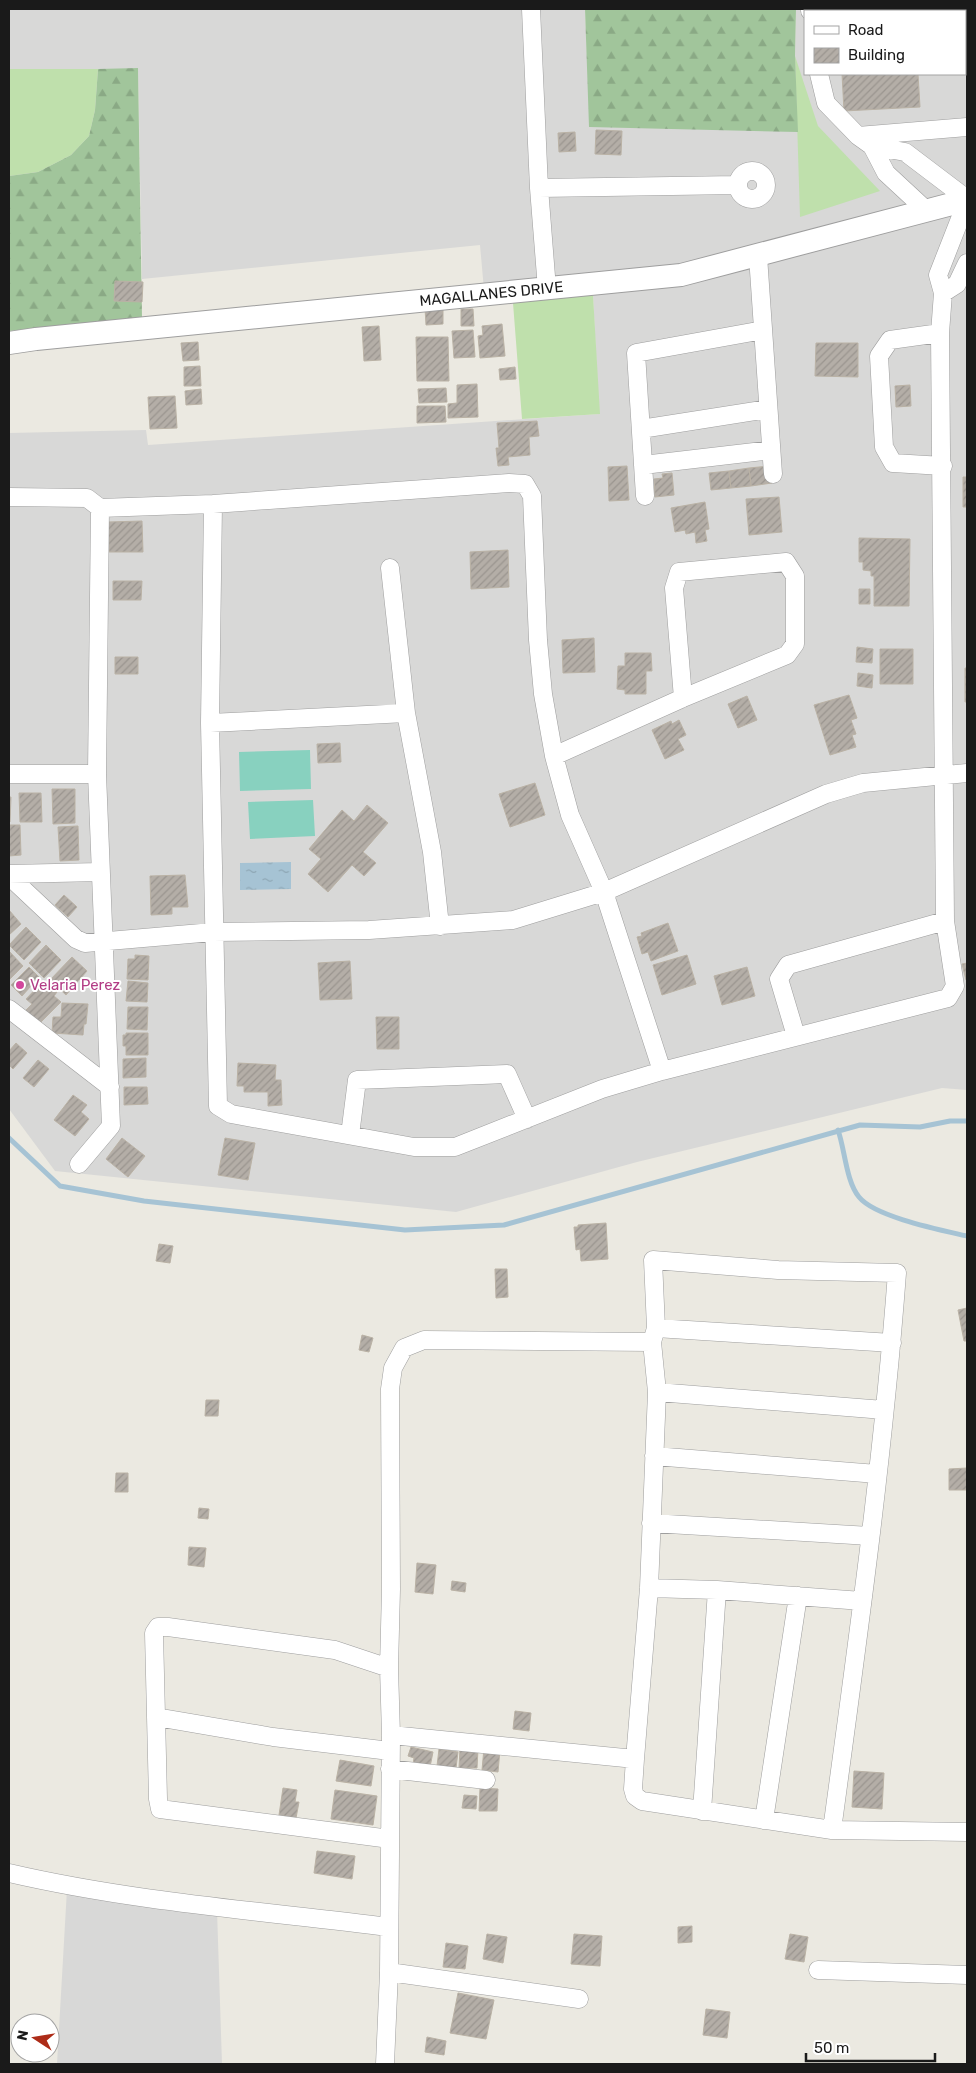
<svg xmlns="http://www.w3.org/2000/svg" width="976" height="2073" font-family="Rubik,sans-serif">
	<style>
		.residential { fill: #d8d8d7; fill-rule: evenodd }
		.grass { fill: #bfe0ac }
		.forest { fill: url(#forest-firs) }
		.pitch { fill: #88d1bf }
		.water { fill: url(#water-ripples) }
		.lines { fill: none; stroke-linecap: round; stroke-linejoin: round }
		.stream { stroke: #a6c3d4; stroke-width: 5 }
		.building { fill: url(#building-hatch); stroke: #bab2a5 }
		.minor-casing { stroke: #9e9e9e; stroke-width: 19 }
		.tertiary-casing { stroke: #9e9e9e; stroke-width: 24 }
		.minor { stroke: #fff; stroke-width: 18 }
		.tertiary { stroke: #fff; stroke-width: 22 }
		.hotel-dot { fill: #d1479c; stroke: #fff; stroke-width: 2 }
		.labels { text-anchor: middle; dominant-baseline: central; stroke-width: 4; stroke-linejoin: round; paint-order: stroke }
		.street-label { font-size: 15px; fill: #1a1a1a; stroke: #fff }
		.hotel-label { font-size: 15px; fill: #b23c85; stroke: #fff; text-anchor: start }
	</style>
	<defs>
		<pattern id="forest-firs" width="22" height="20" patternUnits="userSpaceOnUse" patternTransform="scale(1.25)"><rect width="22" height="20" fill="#a1c59b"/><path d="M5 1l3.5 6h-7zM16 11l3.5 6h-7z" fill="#8aa985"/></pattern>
		<pattern id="water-ripples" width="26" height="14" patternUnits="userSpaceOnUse" patternTransform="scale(1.25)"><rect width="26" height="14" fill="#a6c3d4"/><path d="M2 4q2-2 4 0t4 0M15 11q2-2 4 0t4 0" fill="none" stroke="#8ea7b5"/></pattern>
		<pattern id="building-hatch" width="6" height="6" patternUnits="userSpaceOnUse" patternTransform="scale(1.25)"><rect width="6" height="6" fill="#b4aea7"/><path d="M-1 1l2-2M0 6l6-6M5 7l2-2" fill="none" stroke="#9a958f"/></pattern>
	</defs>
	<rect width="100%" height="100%" fill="#ebe9e1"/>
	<!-- residential -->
	<path class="residential" d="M9,9h576l5,118 205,-71 1,-47h171v179l-289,77 -194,25 -4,-45 -338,34 -4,-210h-129zM805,11h160v63h-160z
		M967,211v879l-25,-2 -305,74 -181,50 -401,-41 -46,-62v-676l137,-3 2,15 451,-31 -6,-119z
		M67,1889l150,21 5,154h-165z"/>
	<!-- grass -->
	<path class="grass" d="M795,56l23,70 62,65 -80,26z
		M9,69h89l-3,41 -6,26 -18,19 -33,17 -29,4z
		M593,295l7,119 -78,5 -9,-116z"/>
	<!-- forest -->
	<path class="forest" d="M585,9h211l-1,47 3,76 -209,-5z
		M138,68l4,250 -133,13v-155l29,-4 33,-17 18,-19 6,-26 3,-41z"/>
	<!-- pitch -->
	<path class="pitch" d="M310,750l1,39 -71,2 -1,-39z
		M313,800l2,36 -65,3 -2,-37z"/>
	<!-- water -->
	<path class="water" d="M291,862v27l-51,1v-27z"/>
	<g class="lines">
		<!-- stream -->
		<path class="stream" d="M838,1130c7,20 8,51 21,67 16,20 82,33 108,39
			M9,1138l51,48 84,15 261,29 99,-5 356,-100 60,2 30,-6h17"/>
	</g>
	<!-- building -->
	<path class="building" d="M926,9h41v39h-2v-37h-39z
		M842,74h76l2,33 -76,4z
		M596,130l26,1 -1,24 -26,-1z
		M575,132l1,19 -17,1 -1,-19z
		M115,281l28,1 -1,20 -28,-1z
		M425,308h18v16l-17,1z
		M461,309h12l1,17h-13z
		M502,324l3,32 -25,2 -2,-22 5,-1 -1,-9z
		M379,326l2,34 -17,1 -2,-34z
		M473,330l2,27 -21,1 -2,-27z
		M416,337h32l1,44h-32z
		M198,342l1,18 -16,1 -2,-18z
		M816,343h42v34l-43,-1z
		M200,366l1,20h-17v-19z
		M515,367l1,12 -16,1 -1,-11z
		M477,384l1,33 -30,1v-14l9,-1v-18z
		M910,385l1,21 -15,1 -1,-21z
		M446,388l1,14 -28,1 -1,-14z
		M201,389l1,15 -16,1 -1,-14z
		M175,396l2,32 -27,1 -2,-32z
		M417,406h28l1,16 -29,1z
		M537,421l2,15 -10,1 1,18 -22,2 1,8 -11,1 -2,-18h3l-2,-25z
		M627,466l2,34 -20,1 -1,-34z
		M769,466l3,17 -21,3 -2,-18z
		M749,468l2,18 -20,2 -2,-17z
		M729,471l2,17 -20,2 -2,-17z
		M672,473l2,22 -19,2 -1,-18 9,-1 -1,-4z
		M963,477h4v30h-4z
		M779,497l3,35 -33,3 -3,-36z
		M705,502l4,27 -4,1 2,11 -11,2 -1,-11 -9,2 -1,-4 -10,2 -4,-24z
		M142,521l1,31h-34l-1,-30z
		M859,538l51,1 -1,67h-35v-30h-3v-5l-8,-1v-8h-4z
		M508,550l1,37 -38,2 -1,-37z
		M113,581h29l-1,19h-28z
		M859,589h11v15h-11z
		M594,638l1,34 -32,1 -1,-33z
		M857,647l16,2 -1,14 -16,-1z
		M880,649h33v35h-33z
		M625,653h26l1,18h-6v23h-21v-4l-8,-1 1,-23h7z
		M115,657h23v17h-23z
		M965,668h2v34h-2z
		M858,673l15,2 -1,13 -15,-2z
		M849,695l8,23 -6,2 5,14 -4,1 4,12 -26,8 -16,-50z
		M747,696l10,24 -19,8 -10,-24z
		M679,720l7,15 -8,4 6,11 -19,9 -13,-29 19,-9 1,3z
		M340,743l1,19 -23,1 -1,-19z
		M535,783l10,32 -35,12 -11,-33z
		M52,789h23v34l-22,1z
		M19,793h22l1,29h-22z
		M9,797h2l-1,25h-1z
		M367,805l21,18 -25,29 13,11 -12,13 -12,-11 -24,27 -20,-18 13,-15 -12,-10 33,-39 12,11z
		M9,825h11l1,30 -12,1z
		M78,826l1,34 -19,1 -2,-34z
		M185,875l3,32h-16v7l-21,1 -1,-39z
		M64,895l13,12 -9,10 -13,-12z
		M9,910l12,14 -12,11z
		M668,923l10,28 -27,10 -3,-9 -6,2 -5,-17 5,-1 -1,-3z
		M26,927l15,15 -17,18 -15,-15z
		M46,945l15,15 -17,18 -15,-15z
		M9,951l14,15 -14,14z
		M135,955l14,1 -1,24 -21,-1 1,-20h7z
		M687,955l9,29 -34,11 -9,-30z
		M72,957l15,14 -21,24 -16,-15z
		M350,961l2,38 -32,1 -2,-37z
		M967,963v16l-1,1 -4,-16z
		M29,967l10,10 -17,19 -11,-11z
		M747,967l8,29 -33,9 -8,-29z
		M44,980l13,12 -3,4 7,6 -23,23 -13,-14 7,-7 -6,-5z
		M128,981l20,2 -1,19 -21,-1z
		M62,1003l26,1 -2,20h-2l-1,11 -31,-2 1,-16h8z
		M128,1007h20l-1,23 -20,-1z
		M376,1017h23v32h-22z
		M126,1033h22v22h-22v-9h-3v-11h3z
		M16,1043l11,10 -14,16 -4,-4v-14z
		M146,1058v19l-23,1v-19z
		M38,1060l11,9 -15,18 -11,-9z
		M238,1063l38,2 -1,15h6l1,25 -14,1v-14h-24v-6h-7z
		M124,1087h23l1,17 -24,1z
		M73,1095l14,10 -6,7 8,7 -14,17 -21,-16z
		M122,1138l23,18 -17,21 -22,-18z
		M225,1138l30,5 -7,37 -30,-5z
		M606,1223l2,36 -27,2 -1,-12 -4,1 -2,-23h4v-2z
		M159,1244l14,2 -3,17 -14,-2z
		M495,1269h12l1,28 -12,1z
		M967,1308v33h-3l-6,-31z
		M362,1335l11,3 -4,14 -10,-2z
		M206,1400h13l-1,16h-13z
		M967,1468v22h-18v-21z
		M116,1473h12v19h-13z
		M199,1508l10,1 -1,10 -10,-1z
		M189,1547l17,1 -2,19 -16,-2z
		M417,1563l19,2 -3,29 -18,-2z
		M452,1581l14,2 -1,9 -14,-2z
		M515,1711l16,2 -2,18 -16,-2z
		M411,1747l22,5 -3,15 -17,-3 1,-6 -6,-2z
		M460,1748l18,1 -1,19h-18z
		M484,1748l16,2 -2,22 -16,-2z
		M439,1749l19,3 -2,16 -19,-2z
		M340,1760l34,6 -3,20 -35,-5z
		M854,1771l30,2 -2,36 -30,-2z
		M283,1788l14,2 -2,12h4l-3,16 -17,-3z
		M480,1788l18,1 -1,22h-18z
		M335,1790l42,6 -4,29 -42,-6z
		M464,1795l13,1 -1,13 -14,-1z
		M317,1851l38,5 -3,23 -38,-6z
		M692,1926v16l-14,1v-16z
		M487,1934l20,3 -4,26 -20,-4z
		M574,1934l28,2 -2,30 -29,-2z
		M790,1934l18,3 -4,25 -19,-3z
		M446,1943l22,3 -3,23 -22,-2z
		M458,1993l36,7 -8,39 -36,-6z
		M706,2009l24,3 -3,26 -24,-3z
		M427,2037l19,4 -2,14 -19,-3z"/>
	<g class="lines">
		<!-- minor casing -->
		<g class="minor-casing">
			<path id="minor" d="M531,9l8,179 8,101
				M810,9v2
				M819,74l7,29 32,33 14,10 33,6 62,47
				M858,136l109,-9
				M872,146l14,27 41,38
				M738 185a14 14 0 1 1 28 0a14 14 0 1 1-28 0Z
				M539,188l199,-3
				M758,256l15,218
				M943,293l14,-9 10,-21
				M940,333l-50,7 -11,16 5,91 9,16 50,3
				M641,429l127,-20
				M643,465l128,-15
				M645,496l-9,-143 127,-23
				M9,497l78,1 13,10 113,-4 296,-21 16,1 7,12 6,144 5,54 11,62 16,59 34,77 58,179
				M213,504l-3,219 8,383 13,8 183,33h41l147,-58 60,-18 286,-73 7,-12 -10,-65 -5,-588 3,-40 -5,-18 29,-74
				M390,568l16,145 26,139 8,74
				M210,723l196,-10
				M554,756l129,-58 104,-43 8,-11v-68l-9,-14 -107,10 -5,16 9,110
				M9,774h88
				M9,874l91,-2
				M9,876l67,63 9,4 128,-11 156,-2 144,-10 91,-28 222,-98 37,-11 104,-10
				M9,1009l101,78
				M796,1036l-17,-57 9,-14 157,-44
				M350,1135l7,-55 150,-6 20,45
				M79,1164l32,-38 -14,-352 3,-266
				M656,1328l236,15
				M657,1392l227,18
				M654,1456l223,18
				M651,1523l219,13
				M649,1588l68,2 145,11
				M389,1668l-54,-18 -167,-23h-10l-4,6 4,166 2,10 230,30
				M156,1717l117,20 117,14
				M391,1735l244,24
				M390,1769l96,11
				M702,1811l15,-221
				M764,1820l34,-224
				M832,1830c25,-185 51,-370 65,-557l-119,-3 -125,-10 3,68 -4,14 5,50 -8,196 -14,171 -2,30 2,7 7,5 190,29 135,2
				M9,1873c125,29 253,38 380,54
				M818,1970l149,5
				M389,1972l190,27
				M385,2064l4,-92 2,-237 -2,-67 2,-79 -1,-200 3,-21 11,-20 20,-8 228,2"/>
		</g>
		<!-- tertiary casing -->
		<g class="tertiary-casing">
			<g id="tertiary">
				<path id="s1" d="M9,343l27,-4 645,-64 286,-75"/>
			</g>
		</g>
		<!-- minor -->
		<use href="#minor" class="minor"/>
		<!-- tertiary -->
		<use href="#tertiary" class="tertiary"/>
	</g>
	<!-- markers -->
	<circle class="hotel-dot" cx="20" cy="985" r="5"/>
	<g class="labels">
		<!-- street labels -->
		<g class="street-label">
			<text stroke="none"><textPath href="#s1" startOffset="485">MAGALLANES DRIVE</textPath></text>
		</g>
		<!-- hotel labels -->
		<g class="hotel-label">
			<text x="30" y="985">Velaria Perez</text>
		</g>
	</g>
	<!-- border -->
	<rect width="976" height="2073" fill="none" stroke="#1a1a1a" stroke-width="20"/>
	<!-- legend -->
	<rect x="804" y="10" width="162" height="65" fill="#ffffff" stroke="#a3a3a3"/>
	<rect x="814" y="26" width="25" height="8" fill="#ffffff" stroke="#a3a3a3"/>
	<text x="848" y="35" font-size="15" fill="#1a1a1a">Road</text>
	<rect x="814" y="48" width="25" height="15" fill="url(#building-hatch)" stroke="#a3a3a3"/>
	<text x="848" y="60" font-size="15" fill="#1a1a1a">Building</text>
	<!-- north arrow -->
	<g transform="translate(35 2038) rotate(282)"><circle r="24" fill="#ffffff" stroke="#a3a3a3"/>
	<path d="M0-4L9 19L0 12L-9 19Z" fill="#ad2c18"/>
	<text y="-8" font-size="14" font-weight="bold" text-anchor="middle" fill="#1a1a1a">N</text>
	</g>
	<!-- scale -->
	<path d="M806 2053v8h129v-8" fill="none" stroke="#1a1a1a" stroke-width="2.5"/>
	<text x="814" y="2053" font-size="15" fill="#1a1a1a" stroke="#ffffff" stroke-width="4" paint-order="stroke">50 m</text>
</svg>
